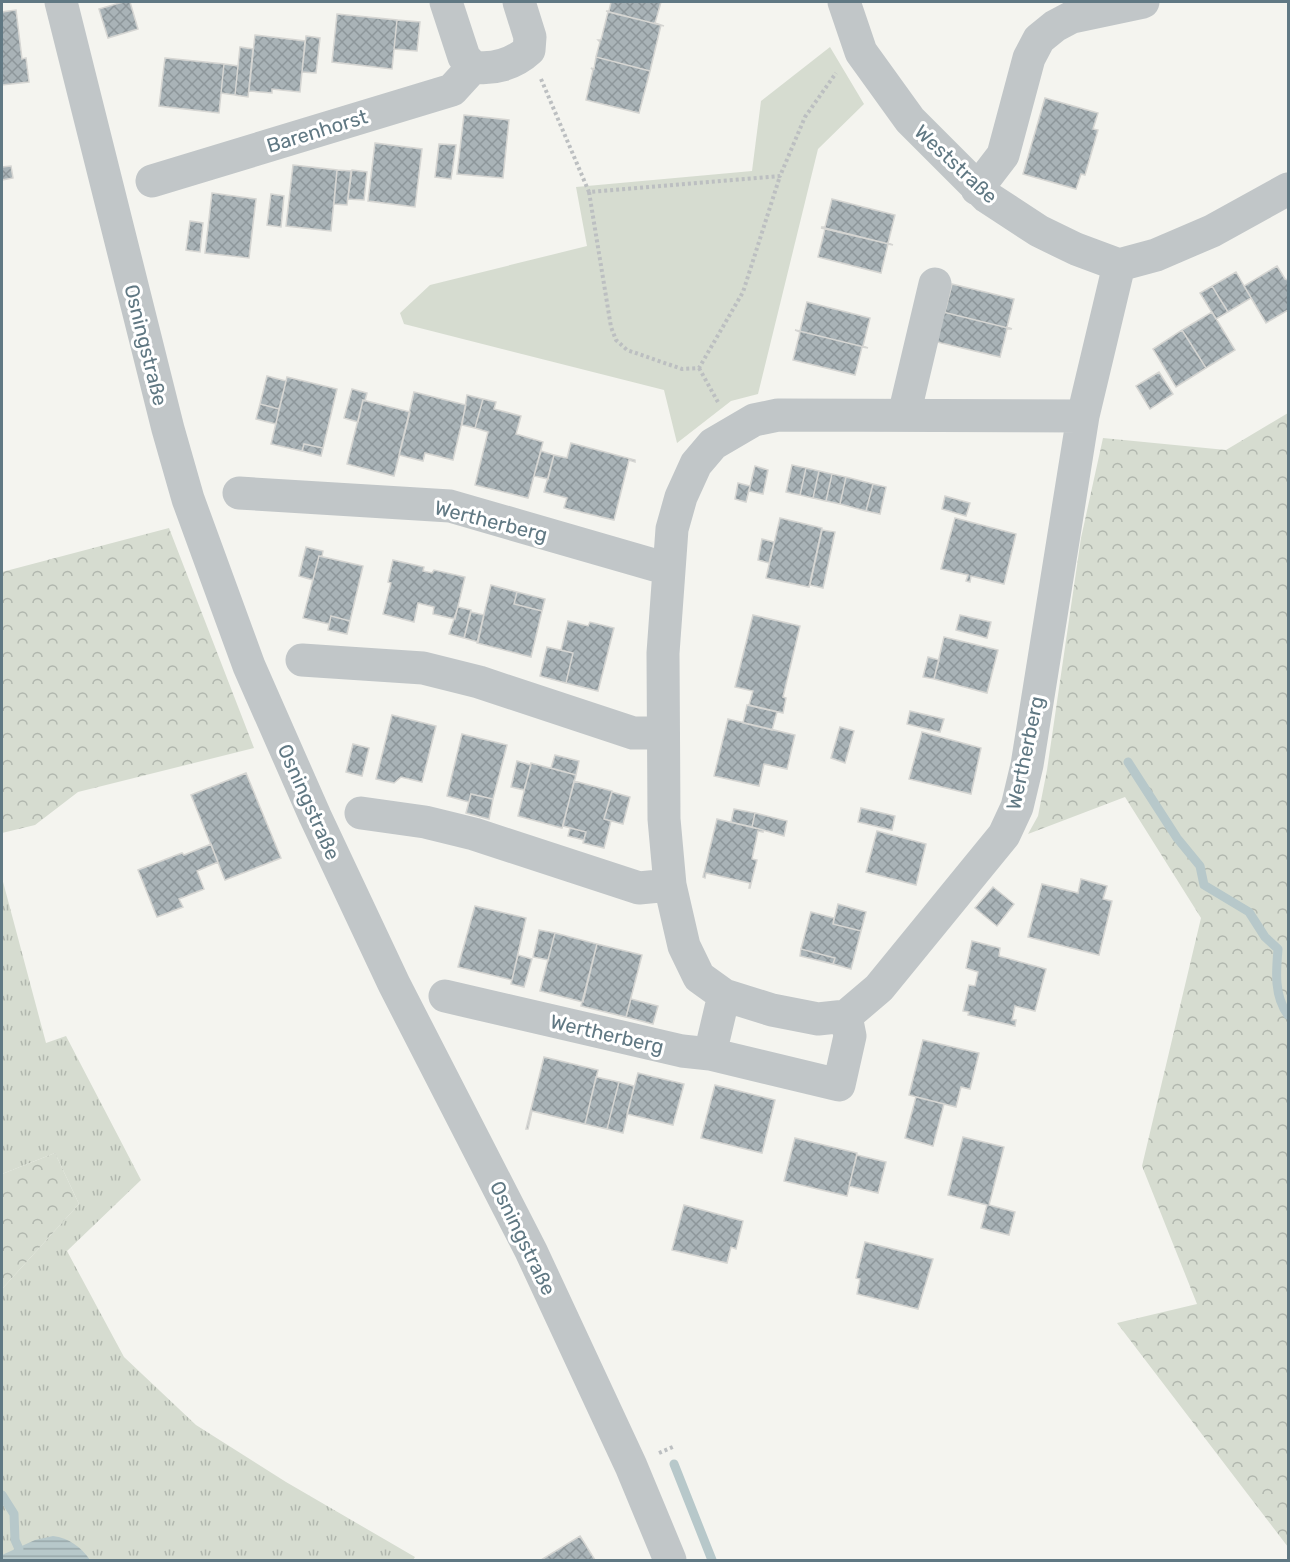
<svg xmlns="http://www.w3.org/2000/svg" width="1290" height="1562" font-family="Rubik,sans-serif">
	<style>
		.grass { fill: url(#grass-tufts) }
		.forest { fill: url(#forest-crowns) }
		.green { fill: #d6dcd0 }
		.water { fill: url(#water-rules) }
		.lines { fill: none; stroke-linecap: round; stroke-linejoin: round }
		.stream { stroke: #b7c8ca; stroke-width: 9 }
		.building { fill: url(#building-cross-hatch); stroke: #d5d5d2; stroke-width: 1.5 }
		.path { stroke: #bcbfc1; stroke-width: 4; stroke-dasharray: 3 3; stroke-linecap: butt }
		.minor { stroke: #c1c6c8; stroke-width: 33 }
		.labels { text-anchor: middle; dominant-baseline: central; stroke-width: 6; stroke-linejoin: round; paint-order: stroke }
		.street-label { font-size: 20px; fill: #607883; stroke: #fff }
	</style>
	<defs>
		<pattern id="grass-tufts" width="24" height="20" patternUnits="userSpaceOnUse" patternTransform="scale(1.5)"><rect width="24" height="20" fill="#d6dcd0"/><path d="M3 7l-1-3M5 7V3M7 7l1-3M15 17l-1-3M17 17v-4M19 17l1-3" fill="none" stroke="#b1b7ae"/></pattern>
		<pattern id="forest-crowns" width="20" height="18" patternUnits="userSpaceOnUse" patternTransform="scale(1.5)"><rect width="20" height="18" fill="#d6dcd0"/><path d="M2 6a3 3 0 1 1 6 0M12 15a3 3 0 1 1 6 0" fill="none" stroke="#b1b7ae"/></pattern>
		<pattern id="water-rules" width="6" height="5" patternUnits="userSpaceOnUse" patternTransform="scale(1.5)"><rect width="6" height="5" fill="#b7c8ca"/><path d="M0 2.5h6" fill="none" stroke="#98a7a9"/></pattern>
		<pattern id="building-cross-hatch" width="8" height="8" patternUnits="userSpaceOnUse" patternTransform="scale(1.5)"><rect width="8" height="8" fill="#a9b3b7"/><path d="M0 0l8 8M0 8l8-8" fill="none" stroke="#8d969a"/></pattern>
	</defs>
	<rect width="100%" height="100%" fill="#f4f4ef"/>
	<!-- grass -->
	<path class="grass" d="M2,878l44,165 20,-7 75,144 -74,71 57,106 72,68 90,57 129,75 -2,3h-411v-271l77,-85 -24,-51 -53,21z"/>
	<!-- forest -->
	<path class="forest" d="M1288,413v1134l-171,-224 80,-19 -55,-138 59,-248 -76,-121 -97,37 10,-18 9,-46 34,-232 22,-100 123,12z
		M169,528l85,220 -176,44 -43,33 -33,8v-261z
		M55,1153l24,51 -77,85v-115z"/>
	<!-- green -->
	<path class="green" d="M830,47l34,57 -46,45 -60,245 -27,7 -54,42 -13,-53 -260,-66 -4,-11 30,-28 157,-39 -11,-59 176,-16 9,-70z"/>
	<!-- water -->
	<path class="water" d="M53,1536c16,2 28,11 37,24h-88v-5l33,-15z"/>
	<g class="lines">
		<!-- stream -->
		<path class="stream" d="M1128,762l49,76 23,28 4,19 45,27 16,25 13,12c-2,23 -4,47 10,66
			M674,1464l38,96
			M2,1495l12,19 1,26 4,9"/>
	</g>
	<!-- building -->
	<path class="building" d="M123,2h7l8,27 -30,9 -9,-29z
		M611,2h50l-6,21 9,3 -58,-15h3z
		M16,10l6,49 4,-1 3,24 -27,3v-73z
		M608,12l53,13 -11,46 -54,-14 4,-15 -2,-2h3z
		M337,14l60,6 -5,49 -60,-7z
		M397,20l23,2 -3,29 -23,-2z
		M255,35l50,6 -5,51 -28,-3v4l-23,-2z
		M306,36l14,2 -4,35 -14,-1z
		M240,47l13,2 -5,48 -13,-2z
		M596,57l54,14 -11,42 -53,-13 7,-30 -2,-2 3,1z
		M165,58l59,6 -5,49 -60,-7z
		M224,64l14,2 -3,29 -14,-2z
		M1045,98l53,15 -5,16 5,1 -13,45 -4,-1 -5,15 -53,-15z
		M464,115l45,5 -6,58 -46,-4z
		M375,143l47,6 -7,58 -47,-6z
		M439,144l17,1 -5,34 -16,-2z
		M293,165l44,5 -6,61 -45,-5z
		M11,166l2,12 -11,2v-13z
		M337,170l14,1 -4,34 -13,-1z
		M352,170l15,2 -3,28 -16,-1z
		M212,193l44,6 -7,59 -44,-5z
		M271,194l13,2 -3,31 -14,-2z
		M832,199l63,16 -7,28 5,2 -72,-18h4z
		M190,221l13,2 -3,29 -14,-2z
		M821,228l72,17 -5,-1 -7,29 -63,-16 7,-28z
		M1277,266l8,13 3,1v30l-22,13 -22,-37z
		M1236,272l15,26 -23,14 -16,-26z
		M952,284l62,15 -7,28 5,2 -69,-17h2z
		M1212,286l16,26 -12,7 -16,-26z
		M807,302l63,16 -7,28 5,2 -73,-18 5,1z
		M943,312l69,17h-5l-7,28 -63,-15z
		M1212,312l23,38 -29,18 -24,-38z
		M795,330l73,18 -6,-1 -7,28 -62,-15 7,-28z
		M1182,330l24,38 -30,19 -23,-38z
		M1159,372l14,22 -23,15 -14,-23z
		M267,376l19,5 -7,28 -19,-5z
		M287,377l50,12 -14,59 -19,-4 -2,7 -31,-7z
		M352,389l15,4 -2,8 -2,-1 -5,22 -14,-4z
		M414,392l52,13 -13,55 -28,-7 -2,8 -24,-6z
		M467,395l16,4 -8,29 -13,-3z
		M483,399l13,3 -2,7 27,7 -5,18 27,8 -15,56 -53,-13 13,-53 -13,-4z
		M363,400l47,12 -16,64 -47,-12z
		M260,404l19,5 -3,15 -20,-5z
		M571,443l64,17v2l-6,-2 -15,60 -50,-12 3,-10 -23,-6 10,-37 13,3z
		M304,444l19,4 -2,8 -19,-5z
		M541,451l13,4 -6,24 -14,-3z
		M792,465l14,3 -6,27 -14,-3z
		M755,466l13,4 -5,24 -14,-3z
		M806,468l13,3 -6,27 -13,-3z
		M819,471l13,3 -6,27 -13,-3z
		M832,474l14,3 -6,27 -14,-3z
		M846,477l27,7 -7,27 -26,-7z
		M738,483l12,3 -4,16 -11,-3z
		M873,484l13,3 -6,27 -14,-3z
		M945,496l25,7 -4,13 -24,-7z
		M780,518l42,10 -13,59 -43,-9z
		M955,518l61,16 -12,50 -33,-8 -1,6 -4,-1 2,-6 -27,-6z
		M822,530l13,2 -12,56 -13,-3z
		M762,539l12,3 -5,21 -11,-3z
		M306,547l17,4 -1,5h-3l-6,24 -14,-4z
		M319,556l44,10 -13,55 -19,-5 -2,8 -26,-6z
		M393,560l31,7 -1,4 9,2 2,-3 31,7 -10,42 -22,-5 1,-7 -16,-4 -4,19 -31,-8 8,-31 -3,-1z
		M491,585l26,7 -3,12 28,7 -11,46 -54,-14z
		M517,592l28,7 -3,12 -28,-7z
		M458,607l13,3 -7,28 -15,-4z
		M471,612l13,3 -6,27 -14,-4z
		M753,615l47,11 -17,71 3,1 -3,15 -34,-8 4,-14 -18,-4z
		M960,615l31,7 -4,16 -31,-8z
		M331,616l19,5 -3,13 -19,-4z
		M568,621l20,5 2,-4 24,6 -16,63 -32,-8 7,-30 -12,-3z
		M944,637l54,13 -11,43 -53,-14z
		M547,647l26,6 -7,30 -26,-7z
		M928,657l11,3 -5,19 -11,-2z
		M747,705l30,7 -5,18 -29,-7z
		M910,711l34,8 -4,13 -33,-8z
		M392,715l44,11 -14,56 -21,-5 -7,6 -18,-4z
		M728,719l67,16 -8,34 -23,-5 -5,22 -45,-10z
		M840,727l14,4 -9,32 -14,-5z
		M922,732l59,16 -10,46 -62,-15z
		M462,734l45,11 -14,54 -22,-5 -2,8 -22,-6z
		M353,744l16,4 -7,28 -16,-4z
		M555,755l24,6 -3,14 -25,-7z
		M517,761l14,4 -7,25 -13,-3z
		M531,763l45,12 -14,53 -44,-12z
		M246,773l35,85 -56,22 -34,-85z
		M574,781l38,10 -8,28 7,2 -7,27 -21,-5 3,-11 -23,-6z
		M612,792l18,5 -7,27 -19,-5z
		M471,794l22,5 -4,20 -23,-6z
		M861,808l34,8 -3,14 -34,-8z
		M734,809l21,4 -3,14 -21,-5z
		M755,813l32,8 -3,15 -32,-9z
		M717,819l46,11v2l-5,-1 -6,28 5,1 -7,28h-1l1,-5 -44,-10 -1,5 -2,-1z
		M570,828l16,4 -2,8 -16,-4z
		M877,831l49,13 -10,41 -50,-13z
		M211,844l7,18 -21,9 7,18 -25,10 4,8 -26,10 -19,-47 44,-17 2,2z
		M1081,879l26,7 -4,13 9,2 -13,54 -71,-18 14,-53 36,9z
		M993,887l21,17 -17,22 -22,-18z
		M838,904l28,8 -5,19 -28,-7z
		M475,906l51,12 -14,62 -54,-13z
		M811,912l23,6 -1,6 28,7 -10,38 -18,-5 2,-6 -34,-9z
		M539,930l16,3 -7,27 -15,-3z
		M555,933l42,11 -14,58 -43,-11z
		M972,941l28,7 -1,8 47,13 -11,42 -20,-5 -3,14h4l-1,6 -47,-11 1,-3 -6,-1 6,-26 6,1 3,-14 -12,-4z
		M597,944l45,11 -16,62 -45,-11z
		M801,949l34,9 -2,6 -33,-8z
		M518,955l14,4 -8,28 -13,-3z
		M631,999l27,7 -5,18 -27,-7z
		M923,1040l56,13 -9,36 -9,-2 -5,20 -47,-12z
		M544,1057l54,13 -13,54 -53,-13 -4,18h-2z
		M638,1073l46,11 -11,41 -46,-11z
		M596,1077l23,5 -12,47 -22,-5z
		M619,1082l15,4 -11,47 -16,-4z
		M715,1085l60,15 -13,53 -61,-15z
		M916,1097l28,7 -11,42 -28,-8z
		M963,1137l41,10 -15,58 26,7 -6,23 -28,-7 6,-23 -39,-10z
		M795,1138l62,15 -10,43 -63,-15z
		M857,1155l29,7 -8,31 -29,-7z
		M684,1205l59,16 -7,28 -5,-2 -4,16 -55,-13z
		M865,1242l68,17 -15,50 -61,-15 3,-15 -4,-1z
		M580,1536l15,24h-54z"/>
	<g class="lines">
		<!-- path -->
		<path class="path" d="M541,79l48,113 191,-16 25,-59 31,-44
			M589,192l22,135 5,13 11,10 55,19 17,-1 44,-76 37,-116
			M699,368l20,36
			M659,1453l16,-7"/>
		<!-- minor -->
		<path class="minor" d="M61,2l107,427 20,70 61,167 66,150 79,168 137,267 100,215 39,94
			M446,2l18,55 9,10c20,3 41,-3 56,-17l1,-13 -11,-35
			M844,2l17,50 49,68 77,77 52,34 37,18 43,16 37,-10 56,-24 76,-42
			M152,181l300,-91 21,-23
			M977,189l26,-34 26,-97 10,-19 16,-13 17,-9 71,-15
			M904,415l31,-131
			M1083,416l-56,349 -10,42 -13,28 -125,153 -33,28 -28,3 -46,-9 -48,-15 -25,-18 -15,-31 -14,-61 -6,-66 -1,-166 9,-124 9,-32 15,-33 17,-20 41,-24 24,-5 305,1 36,-151
			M239,493l211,13 218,63
			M302,660l121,8 56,14 154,51h30
			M361,813l64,9 49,12 165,54 31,-3
			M445,996l237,55 28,3 14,-59
			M710,1054l129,31 11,-49 -4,-20"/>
	</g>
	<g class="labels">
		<!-- street labels -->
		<g class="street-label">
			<text transform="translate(317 131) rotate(-17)">Barenhorst</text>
			<text transform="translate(956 164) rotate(43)">Weststraße</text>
			<text transform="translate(146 345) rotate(76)">Osningstraße</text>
			<text transform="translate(491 521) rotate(14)">Wertherberg</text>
			<text transform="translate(1025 753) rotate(-78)">Wertherberg</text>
			<text transform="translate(309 802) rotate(66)">Osningstraße</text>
			<text transform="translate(607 1034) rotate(13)">Wertherberg</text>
			<text transform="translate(523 1238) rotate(64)">Osningstraße</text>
		</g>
	</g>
	<!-- border -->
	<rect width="1290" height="1562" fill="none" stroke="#607883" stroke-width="6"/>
</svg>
